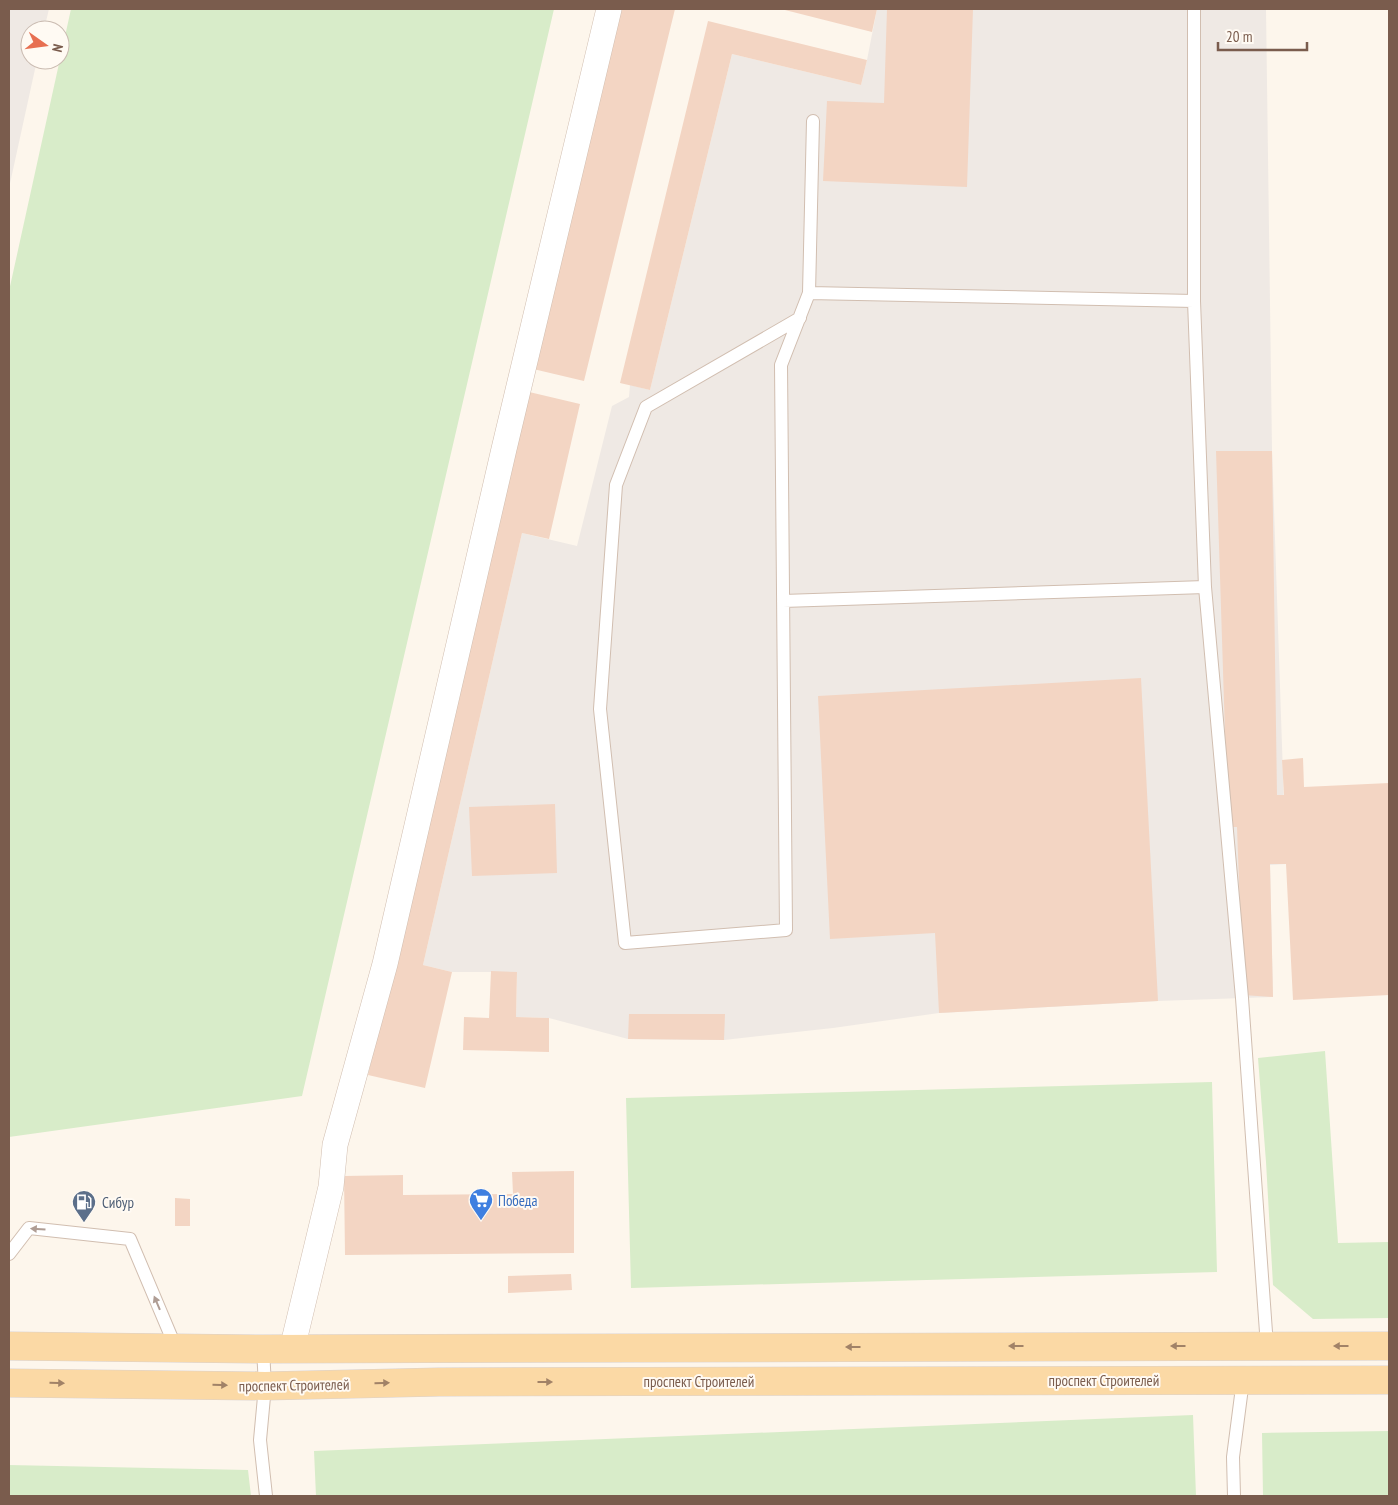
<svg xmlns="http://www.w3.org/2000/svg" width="1398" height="1505" font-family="'PT Sans Narrow',sans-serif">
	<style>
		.industrial { fill: #efe9e4 }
		.green { fill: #d8ecc9 }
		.building { fill: #f3d5c3 }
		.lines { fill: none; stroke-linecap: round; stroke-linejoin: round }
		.service-casing { stroke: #d1beb0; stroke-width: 14 }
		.minor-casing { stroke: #d1beb0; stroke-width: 26 }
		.primary-casing { stroke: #dad1cd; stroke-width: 29 }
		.service { stroke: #fff; stroke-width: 12 }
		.minor { stroke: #fff; stroke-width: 25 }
		.primary { stroke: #fbd9a5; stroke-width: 28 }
		.oneway { fill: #af9d94 }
		.oneway2 { fill: #a18267 }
		.labels { text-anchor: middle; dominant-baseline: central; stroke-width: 4; stroke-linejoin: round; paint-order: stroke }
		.shop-label { font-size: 15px; fill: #366cbe; stroke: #fffaf3; text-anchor: start }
		.service-label { font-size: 15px; fill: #4e5e75; stroke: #fffaf3; text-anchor: start }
		.street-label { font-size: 15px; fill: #7a5c4d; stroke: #fffaf3 }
	</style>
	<rect width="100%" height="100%" fill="#fdf6ec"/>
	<!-- industrial -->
	<path class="industrial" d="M9,9h40l-5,21h-14v30h7l-28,128z
		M877,9h389l6,441 14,414 -16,1 3,132 -115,4 -219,12 -106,15 -109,12 -96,-1 -79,-21 -33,-1 1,-45h-65l-29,-7 99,-432 55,13 35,-140 17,-9 1,-12 20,5 82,-336 129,31 6,-25z"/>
	<!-- green -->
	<path class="green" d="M71,9h483l-252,1087 -293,41v-846z
		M1325,1051l13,192 51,-1v76l-76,1 -40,-34 -7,-123 -8,-104z
		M1212,1082l5,190 -586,16 -5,-190z
		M1193,1415l3,81h-880l-2,-45z
		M1389,1431v65h-126l-1,-63z
		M9,1465l239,5 3,26h-242z"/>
	<!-- building -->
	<path class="building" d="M617,9h58l-91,372 -55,-13z
		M781,9h96l-5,23z
		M887,9h86l-6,178 -144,-6 4,-80 57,2z
		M708,21l159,39 -6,25 -129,-31 -82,336 -30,-7z
		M525,391l55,13 -31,135 -27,-6 -99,432 29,7 -27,116 -57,-13z
		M1216,451h56l5,344h7l-2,-35 21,-2 1,29 85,-4v212l-96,5 -7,-136h-16l3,133 -30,-2 -6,-168h-7l-3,-31z
		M1141,678l17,323 -219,12 -4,-80 -105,6 -12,-243z
		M555,804l2,69 -85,3 -3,-69z
		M491,971l26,1 -1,45 33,1v34l-86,-2 1,-33 25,1z
		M629,1014h96l-1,26 -96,-1z
		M574,1171v82l-229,2 -1,-79 59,-1v20l110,-1 -1,-22z
		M175,1198l15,1v27h-15z
		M571,1274l1,16 -64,3v-17z"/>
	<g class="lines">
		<!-- service casing -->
		<g class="service-casing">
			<path id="service" d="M1194,9v292l11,286 37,411 25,348
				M809,293l385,8
				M800,318l-154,89 -30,78 -16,224 25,234 161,-13 -5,-565 28,-72 4,-172
				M783,601l422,-14
				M9,1254l20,-26 101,11 46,109
				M263,1349l2,37 -5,54 6,56
				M1234,1496l-1,-39 10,-77"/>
		</g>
		<!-- minor casing -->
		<g class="minor-casing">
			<path id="minor" d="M292,1349l39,-162 4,-42 50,-181 119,-515 105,-440"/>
		</g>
		<!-- primary casing -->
		<g class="primary-casing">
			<path id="primary" d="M9,1346l254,3 1126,-3
				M9,1383l256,3 174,-4 950,-2"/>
		</g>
		<!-- service -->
		<use href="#service" class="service"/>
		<!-- minor -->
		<use href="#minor" class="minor"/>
		<!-- primary -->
		<use href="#primary" class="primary"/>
	</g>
	<!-- one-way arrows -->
	<defs><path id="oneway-solid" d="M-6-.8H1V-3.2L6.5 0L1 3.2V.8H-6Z" transform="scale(1.25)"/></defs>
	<g class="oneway">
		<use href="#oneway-solid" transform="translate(38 1229) rotate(-176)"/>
		<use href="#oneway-solid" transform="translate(157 1303) rotate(-113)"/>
	</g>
	<g class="oneway2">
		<use href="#oneway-solid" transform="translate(1016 1346) rotate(180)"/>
		<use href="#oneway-solid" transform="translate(1178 1346) rotate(180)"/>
		<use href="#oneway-solid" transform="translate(1341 1346) rotate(180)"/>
		<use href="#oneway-solid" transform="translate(853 1347) rotate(180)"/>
		<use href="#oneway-solid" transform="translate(545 1382)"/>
		<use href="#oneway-solid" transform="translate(57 1383) rotate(1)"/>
		<use href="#oneway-solid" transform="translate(382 1383) rotate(-1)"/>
		<use href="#oneway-solid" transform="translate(220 1385) rotate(1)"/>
	</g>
	<!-- icons -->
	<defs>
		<g id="supermarket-pin" transform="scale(1.25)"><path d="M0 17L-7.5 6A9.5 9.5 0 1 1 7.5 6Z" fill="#3f7fe0" stroke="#fffaf3"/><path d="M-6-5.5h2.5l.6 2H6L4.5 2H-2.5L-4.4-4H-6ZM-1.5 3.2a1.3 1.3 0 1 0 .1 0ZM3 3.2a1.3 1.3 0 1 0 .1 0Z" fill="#fff"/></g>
		<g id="fuel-pin" transform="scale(1.25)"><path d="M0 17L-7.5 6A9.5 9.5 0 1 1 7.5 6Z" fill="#5c6f8a" stroke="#fffaf3"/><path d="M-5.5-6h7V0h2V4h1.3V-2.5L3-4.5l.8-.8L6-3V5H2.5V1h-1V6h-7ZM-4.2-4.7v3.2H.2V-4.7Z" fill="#fff"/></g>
	</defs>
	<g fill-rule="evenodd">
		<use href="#supermarket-pin" x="481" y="1200"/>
		<use href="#fuel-pin" x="84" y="1202"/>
	</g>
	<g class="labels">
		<!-- shop labels -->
		<g class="shop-label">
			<text x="498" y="1200">Победа</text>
		</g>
		<!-- service labels -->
		<g class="service-label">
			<text x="102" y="1202">Сибур</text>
		</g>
		<!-- street labels -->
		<g class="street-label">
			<text x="1104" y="1380">проспект Строителей</text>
			<text x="699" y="1381">проспект Строителей</text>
			<text transform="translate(294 1385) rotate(-1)">проспект Строителей</text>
		</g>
	</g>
	<!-- border -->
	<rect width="1398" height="1505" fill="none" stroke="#7a5c4d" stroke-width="20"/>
	<!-- north arrow -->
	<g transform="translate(45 45) rotate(104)"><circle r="24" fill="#fffaf3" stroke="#cabbb1"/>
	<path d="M0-4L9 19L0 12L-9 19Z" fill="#e76f51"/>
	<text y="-8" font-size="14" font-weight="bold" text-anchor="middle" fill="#7a5c4d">N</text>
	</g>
	<!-- scale -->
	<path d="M1218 42v8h89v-8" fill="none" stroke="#7a5c4d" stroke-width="2.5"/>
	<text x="1226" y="42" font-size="15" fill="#7a5c4d" stroke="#fffaf3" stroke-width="4" paint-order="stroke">20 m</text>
</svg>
